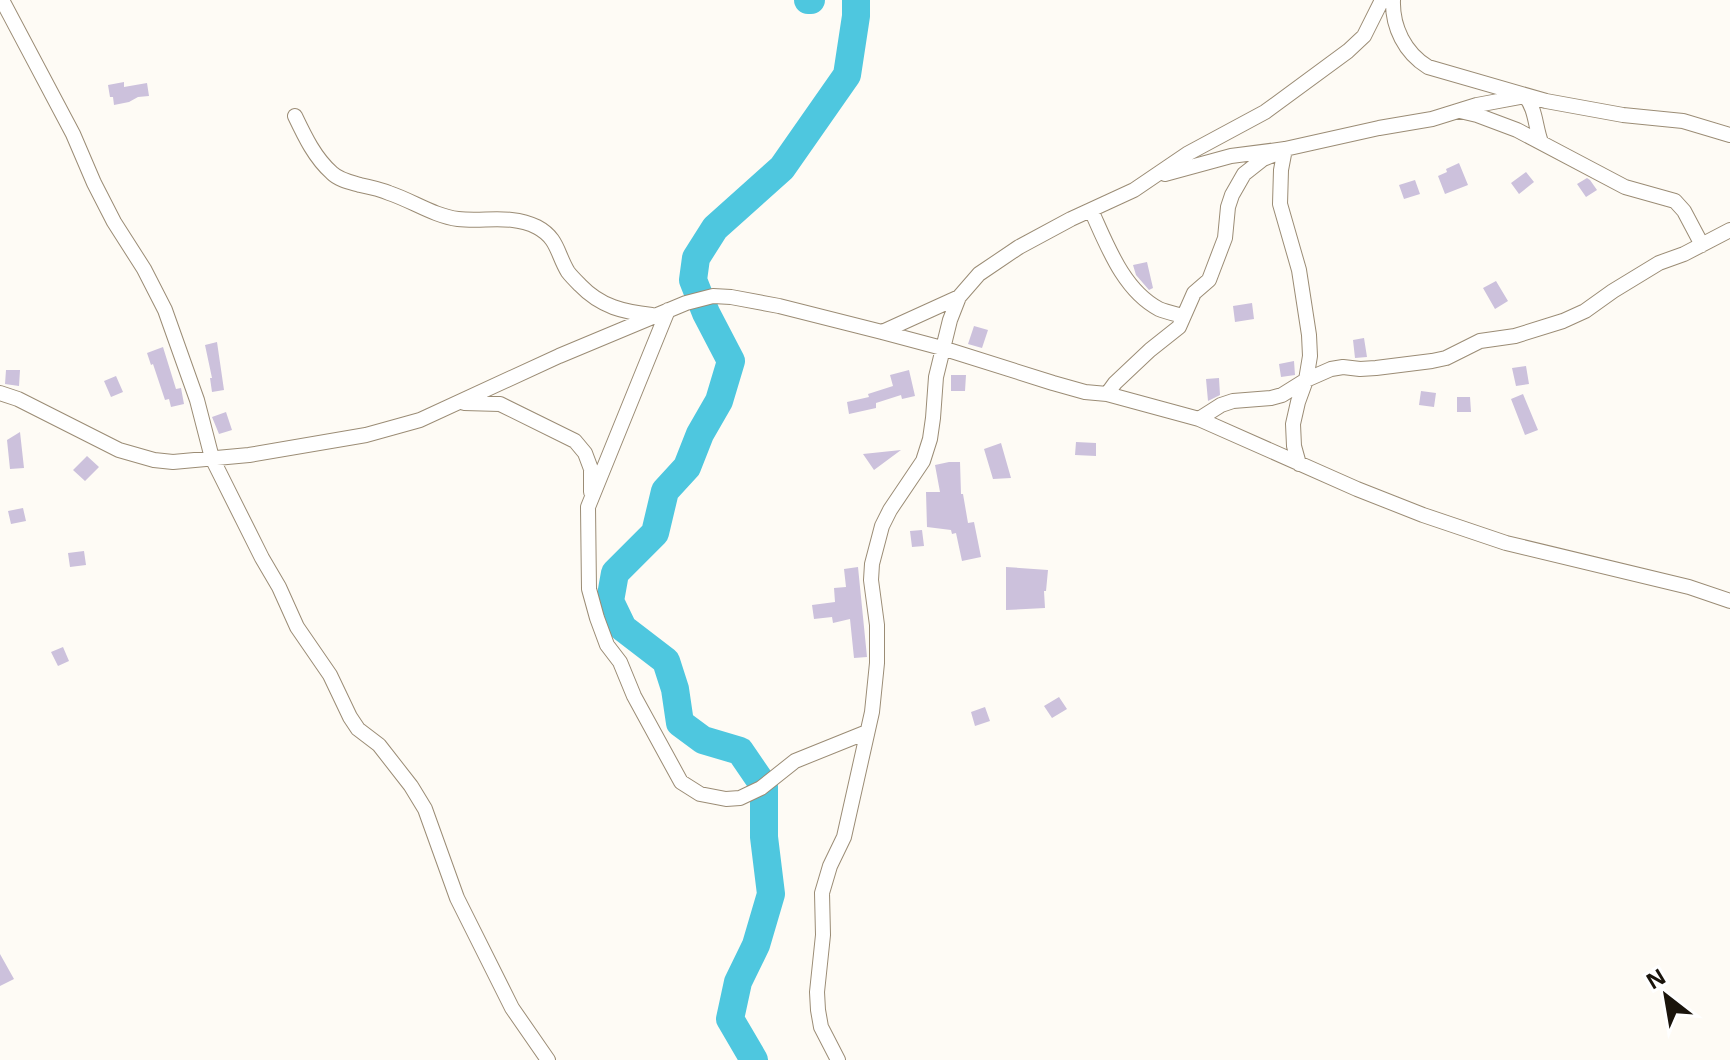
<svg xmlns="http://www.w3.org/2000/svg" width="1730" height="1060" font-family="'Noto Sans',sans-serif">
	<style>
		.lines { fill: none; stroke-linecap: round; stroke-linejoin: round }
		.river { stroke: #4ec7df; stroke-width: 28 }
		.building { fill: #ccc1dc }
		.street-casing { stroke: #9b8c75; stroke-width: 16 }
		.street { stroke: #fff; stroke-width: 14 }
	</style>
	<rect width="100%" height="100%" fill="#fefbf5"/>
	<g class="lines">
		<!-- river -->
		<path class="river" d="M808,0h3
			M754,1060l-24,-41 8,-37 18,-37 15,-51 -7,-57v-51l-24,-35 -37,-11 -23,-17 -5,-34 -9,-28 -43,-33 -13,-27 5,-28 40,-40 10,-42 22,-24 13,-33 19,-33 12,-40 -25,-48 -13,-33 3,-22 19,-30 67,-60 65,-93 9,-59v-16"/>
	</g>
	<!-- building -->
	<path class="building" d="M124,82v5l23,-4 2,13 -11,1 -9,5 -15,3 -1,-8h-3l-2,-12z
		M1459,163l9,22 -23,9 -7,-18 9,-4 -1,-3z
		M1526,172l8,10 -15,12 -8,-11z
		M1587,178l3,2 7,10 -11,7 -9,-13z
		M1415,180l5,14 -16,5 -5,-14z
		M1147,262l6,26 -4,2 -13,-15 -3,-10z
		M1496,281l12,20 -13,8 -12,-21z
		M1252,303l2,16 -19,3 -2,-16z
		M974,326l14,4 -6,18 -14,-4z
		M1364,338l3,19 -12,1 -2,-18z
		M217,342l7,48 -12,2 -2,-14h2l-7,-33z
		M163,347l13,42 5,-1 3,16 -13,3 -2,-8 -4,1 -12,-36 -2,1 -4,-12z
		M1294,361l1,14 -14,2 -2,-13z
		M1526,366l3,18 -13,2 -4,-18z
		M6,370h14l-1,16 -14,-2z
		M909,370l6,26 -13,3 -1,-4 -25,8v5l-27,6 -2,-12 22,-5 -1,-3 25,-8 -3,-11z
		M951,375h15l-1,16h-14z
		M116,376l7,16 -12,5 -7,-16z
		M1219,378l1,17 -12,6 -2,-22z
		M1421,391l15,2 -2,14 -15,-2z
		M1523,394l15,36 -13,5 -14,-36z
		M1457,397h13l1,15h-14z
		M226,412l6,18 -13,4 -7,-17z
		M20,432l4,36 -14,1 -3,-29z
		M1076,442l20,1v13l-21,-1z
		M1001,443l10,35 -18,1 -9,-30z
		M901,450l-27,20 -11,-16z
		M87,456l12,11 -14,14 -12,-11z
		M949,462h11l1,32h2l5,29 6,-1 7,35 -19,4 -6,-28 -4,1 -1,-4 -24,-3 -1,-35h14l-5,-27z
		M23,508l3,13 -15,3 -3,-13z
		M922,530l2,16 -12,1 -2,-16z
		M84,551l2,14 -16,2 -2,-14z
		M858,567l9,90 -13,1 -4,-39 -17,4 -1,-6 -18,2 -2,-14 23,-3 -1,-14 12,-1 -2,-18z
		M1006,567l42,3 -2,21h-2l1,17 -39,2z
		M63,647l6,14 -11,5 -7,-14z
		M1059,697l8,12 -15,9 -8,-12z
		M985,707l5,14 -15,5 -4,-14z
		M0,954l14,25 -14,7z"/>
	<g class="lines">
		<!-- street casing -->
		<g class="street-casing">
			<path id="street" d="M2,0l71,134 21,49 20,39 30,47 21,41 32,90 15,58 50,100 17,29 18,40 33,48 20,42 8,12 21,16 32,41 14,23 32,89 55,110 36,52
				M1393,0c-1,27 12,53 35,67l118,34 77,14 60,6 47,14
				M1460,111l17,4 40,15 108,57 50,14 9,10 18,34
				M295,116c10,21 20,42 37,57 7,7 18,9 28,12 10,2 20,4 29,8 24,8 45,23 69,26 27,3 53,-5 79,8 21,11 20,27 31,45 3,4 8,9 12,13 21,22 44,27 72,30
				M1285,149l-4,21 -1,34 19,66 10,65 1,21 -4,24 -8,22 -5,22 1,22 5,18
				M1165,174l66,-18 54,-7 94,-21 53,-9 45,-14 48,-9c11,13 10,30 16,46
				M1091,210c16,35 32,80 68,99 7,3 17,5 24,7
				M668,310l-80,197 1,82 8,29 10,27 13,17 14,34 47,86 19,12 26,5 14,-1 21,-10 34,-27 72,-29
				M882,332l77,-35
				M0,393l18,6 101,51 35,10 19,2 76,-7 117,-20 54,-15 139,-64 127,-53 27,-7 18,1 48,9 103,26 60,16 111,35 32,9 22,2 92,25 158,70 66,26 83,28 183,44 41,14
				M1107,394l8,-11 35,-33 29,-23 15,-34 15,-13 16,-42 3,-31 4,-12 12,-21 19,-15 10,-4
				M464,403l36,1 75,37 10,12 6,16v23
				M1199,419l22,-14 12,-4 38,-3 11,-3 24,-15 25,-11 12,-2 17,2 16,-1 56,-7 14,-3 34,-17 35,-5 48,-15 22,-10 28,-20 46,-28 25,-9 46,-24
				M838,1060l-17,-33 -3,-17 -1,-18 6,-57 -1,-42 8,-27 14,-29 28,-125 5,-49v-38l-6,-45 1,-16 10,-38 8,-16 33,-49 7,-22 3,-21 3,-41 14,-57 9,-23 20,-23 40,-27 52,-28 63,-29 53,-36 78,-42 83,-61 16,-15 18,-36"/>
		</g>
		<!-- street -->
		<use href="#street" class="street"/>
	</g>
	<!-- north arrow -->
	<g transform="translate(1666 996) rotate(329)" stroke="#ffffff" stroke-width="6" paint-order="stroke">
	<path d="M0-6L14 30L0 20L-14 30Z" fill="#1a140b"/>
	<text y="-12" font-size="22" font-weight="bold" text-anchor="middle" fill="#1a140b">N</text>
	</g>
</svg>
